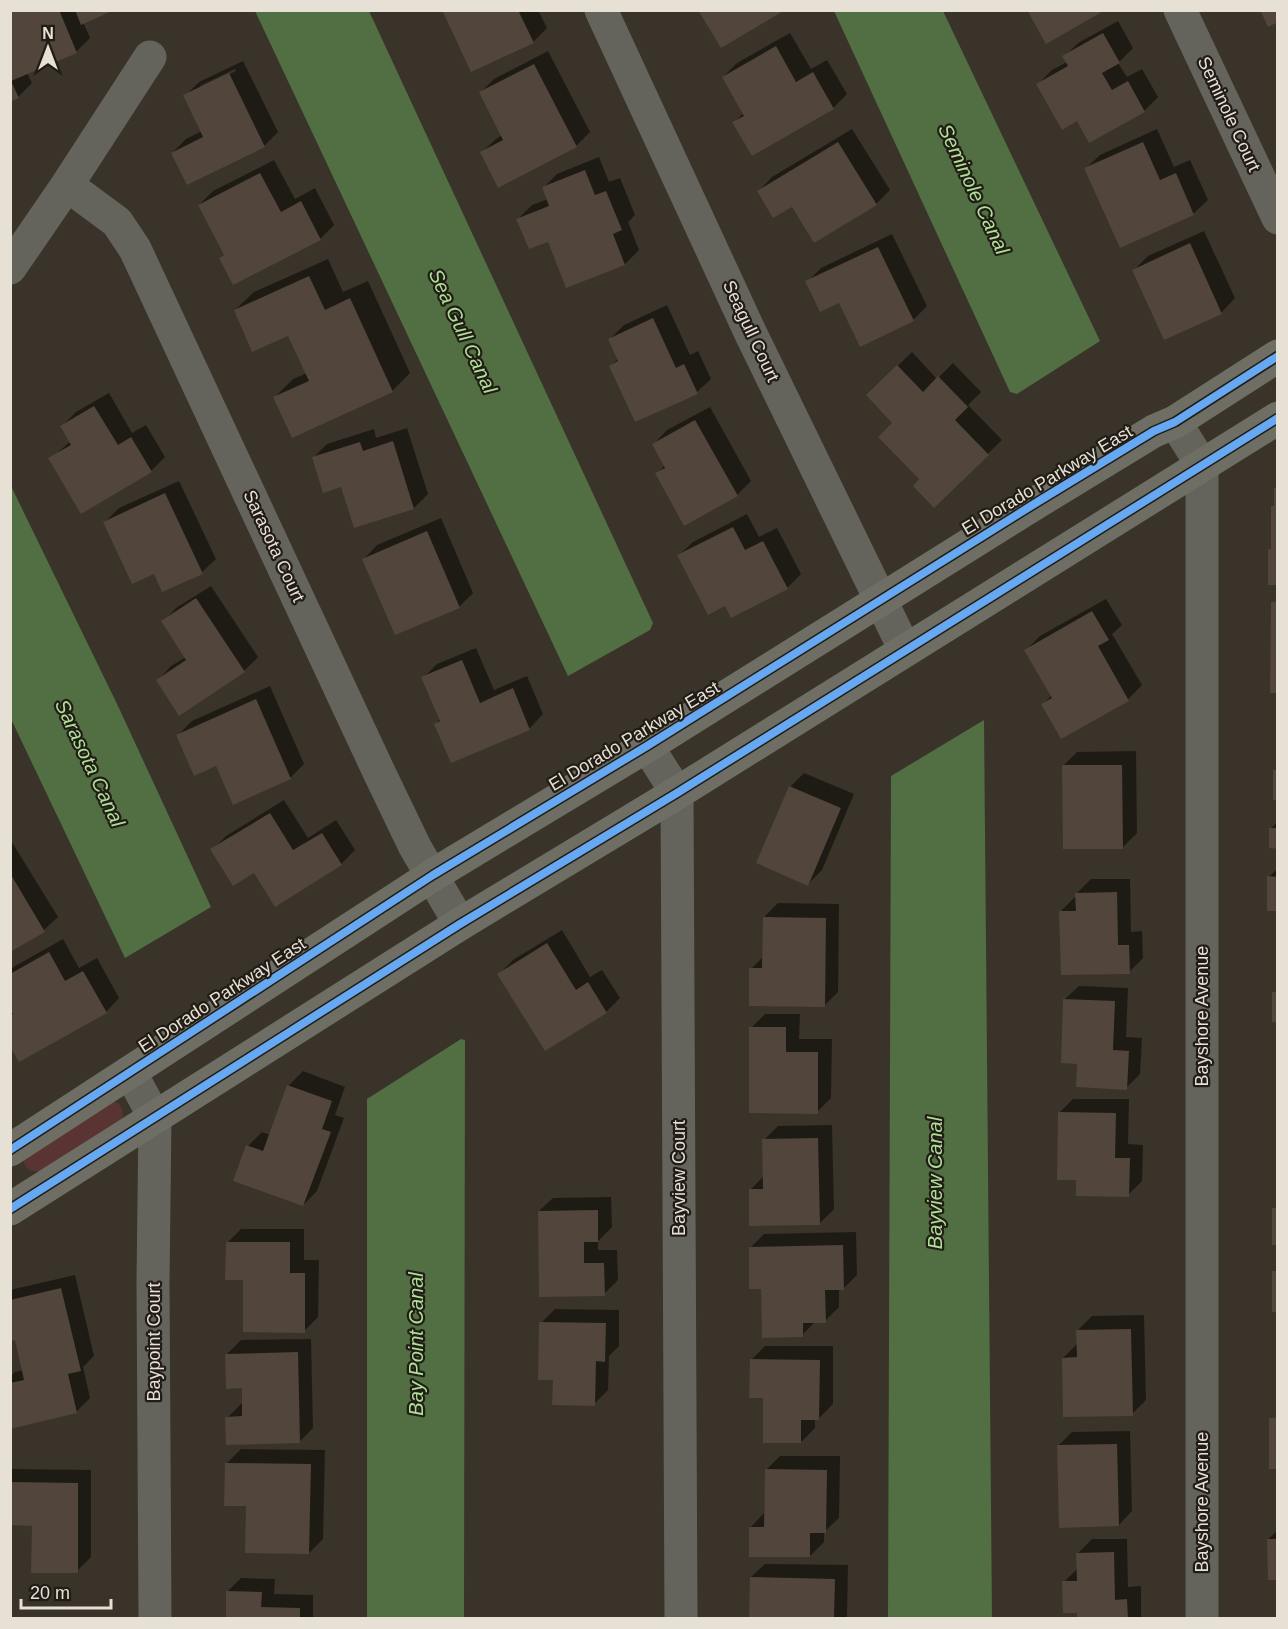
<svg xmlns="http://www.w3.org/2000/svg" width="1288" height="1629" font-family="Arial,sans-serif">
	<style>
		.green { fill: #5a3333 }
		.water { fill: #526e43 }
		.shadow { fill: #0007; fill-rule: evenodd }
		.building { fill: #52453b }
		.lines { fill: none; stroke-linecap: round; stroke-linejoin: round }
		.street { stroke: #65645c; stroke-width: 33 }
		.secondary { stroke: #6f6e64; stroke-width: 33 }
		.cycleway-casing { stroke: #211c15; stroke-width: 11 }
		.cycleway { stroke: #66a8f1; stroke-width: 8 }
		.labels { text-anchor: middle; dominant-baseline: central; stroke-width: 4.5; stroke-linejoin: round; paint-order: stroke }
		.street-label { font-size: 18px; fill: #e7e0d5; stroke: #211c15 }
		.water-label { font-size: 20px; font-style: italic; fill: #aee098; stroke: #211c15 }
	</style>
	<rect width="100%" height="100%" fill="#393329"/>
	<!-- green -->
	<path class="green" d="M110,1100c13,3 14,11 12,24 -15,10 -94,74 -99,35z"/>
	<!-- water -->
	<path class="water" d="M255,11h114l284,612 -3,7 -82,46z
		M834,11h109l157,330 -83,53 -7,-2z
		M11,486l107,220 93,201 -86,51 -114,-239z
		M984,720l8,898h-104l3,-842z
		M461,1039l4,1 -1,578h-97v-519z"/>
	<!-- shadow -->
	<path class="shadow" d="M10,10h100l-27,12 7,16 -14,14 -49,21 5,10 -14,14 -8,3z
		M444,10h94l9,18 -14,14z
		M1118,21l15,27 -15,15 9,14 15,-8 16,28 -14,14 -54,30 -12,-22 -40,-35 14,-14 15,-8 -3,-5 14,-14z
		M790,33l21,36 16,-9 20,34 -14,14 -80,46 -19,-32 10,-9 -21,-36 14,-14z
		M548,51l42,81 -14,14 -94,6 14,-13 6,-4 -22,-42 14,-14z
		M243,61l35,71 -14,14 -92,7 14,-14 16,-8 -17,-35 14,-14zM235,69l1,2 -36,18v-3z
		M852,129l38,61 -14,14 -84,1 -33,-14 13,-14z
		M1157,129l17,38 16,-7 18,40 -14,13 -73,33 -35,-78 14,-13z
		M599,157l10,25 11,-4 15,37 -7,7 11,28 -14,14 -58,22 -18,-46 -31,-21 14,-14 16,-6 -5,-11 14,-14z
		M274,160l21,39 20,-11 19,37 -14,14 -99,19 4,-4 -26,-49 14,-14z
		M1204,231l31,67 -13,14 -57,26 -31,-68 14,-14z
		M892,234l35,72 -14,14 -74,-18 -32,-20 14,-14z
		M328,259l15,33 25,-11 42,92 -18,18 -117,6 18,-18 14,-6 -18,-39 -54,-24 19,-18z
		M667,305l23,50 8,-4 13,28 -14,13 -86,-26 8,-8 -9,-19 14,-14z
		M912,352l25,27 16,-16 28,29 -13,13 34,35 -68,66 -40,-83 -26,-28z
		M109,393l23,40 14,-8 19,32 -14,14 -101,-12 21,-18 -9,-15 14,-14z
		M710,407l41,74 -14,14 -80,-21 8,-9 -11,-21 13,-14z
		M407,428l21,66 -14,14 -59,18 -13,-40 -29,-28 14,-14 47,-15 2,9z
		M179,481l37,78 -14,13 -97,-50 14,-14z
		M747,514l12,23 18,-9 24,46 -14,14 -61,16 -47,-49 14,-13z
		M441,518l32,75 -14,14 -95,-48 13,-14z
		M211,586l47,71 -14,14 -86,9 13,-14 15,-9 -23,-35 13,-14z
		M1106,599l16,26 -10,9 30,51 -14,14 -85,5 9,-9 -26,-45 14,-14z
		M476,648l18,42 33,-14 16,38 -13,14 -78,33 -16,-37 4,-5 -17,-41 14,-14z
		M270,686l34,78 -13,13 -57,26 -18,-39 -38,-29 14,-14z
		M1136,751l1,82 -14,14 -60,-81 14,-14z
		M804,773l50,21 -32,76 -14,14 -18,-97z
		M284,800l24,38 28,-18 19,30 -14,14 -87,7 -42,-21 14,-14z
		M1278,822v25l-8,-18z
		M10,839l48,78 -14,13 -34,20z
		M1278,868v42l-9,-33z
		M1091,879h39l1,53 11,-1 1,27 -14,14 -68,-61 14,-14h2v-4z
		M778,903l61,1 -1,88 -14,14 -73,-37 13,-13v-39z
		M562,930l28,47 12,-7 18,28 -14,14 -107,-38 14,-14z
		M63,939l16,29 18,-10 22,40 -13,14 -96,32v-32l3,-2 -3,-4v-37z
		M1079,986l49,2 -2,49 16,1 -2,36 -14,14 -47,-25 -14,-64z
		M765,1014h35l-1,25h33l-1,59 -14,14 -66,-84z
		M303,1071l42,16 -10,28 9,3 -27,73 -14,14 -55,-59 14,-14 8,3 19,-50z
		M1073,1099h56l-1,45 15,1 -1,36 -14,14 -51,-16 -18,-66z
		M832,1125l2,84 -14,14 -70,-33 14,-14v-36l14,-14z
		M611,1197l1,30 -14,14v9h19l1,30 -14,14 -65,-83 14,-13z
		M241,1229h63v31h15l-1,57 -14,14 -59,-52 -18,-36z
		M856,1232l1,43 -14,14h-4v18l-14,14h-9l-14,14 -40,-47 -12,-40 14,-14z
		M75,1275l19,81 -11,11 7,31 -14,14 -65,15 -1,-50 5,-5 8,-2 -7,-32 -6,2v-50z
		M555,1309l64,1v36l-10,10 -1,34 -14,14 -40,-26 -13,-55z
		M1144,1315l2,85 -14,14 -69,-56 14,-14 1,-14 14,-14z
		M311,1339l2,89 -14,14 -72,-24 14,-14 3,-1 -1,-16 -16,-33 14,-14z
		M765,1346h68v58l-14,14h-4v10l-14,14 -36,-45 -14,-37z
		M1130,1431l2,80 -13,14 -61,-79 14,-14z
		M241,1449l84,1 -2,89 -14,14 -62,-48 -20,-42z
		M780,1456h60l-1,62 -15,14v10l-14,14 -59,-29 13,-14 2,-43z
		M10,1469l81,1v87l-14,14 -44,-47h-23z
		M1278,1530v48l-10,-39z
		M1092,1539h35l1,48 13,-1v32h-63v-6l-14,-30 14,-14v-15z
		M765,1564l83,1 -1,53h-96v-41z
		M241,1578l34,1 -1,15 39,1v23h-86v-26z"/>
	<!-- building -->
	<path class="building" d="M10,10h49l18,43 -66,28 8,17 -9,4z
		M75,10h39l-33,15z
		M442,10h76l16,33 -63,29z
		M698,10h87l-64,38z
		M1027,10h72l1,3 -54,31z
		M1260,10h18v12l-10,5z
		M1103,33l17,30 -18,10 10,17 16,-9 17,31 -56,31 -12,-22 -15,9 -26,-46 32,-18 -6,-10z
		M776,46l20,36 17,-10 21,37 -82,47 -20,-34 12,-6 -22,-39z
		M534,64l43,83 -79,41 -18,-36 23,-12 -24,-48z
		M229,73l36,74 -78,38 -16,-32 32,-16 -20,-42z
		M838,142l39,63 -63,38 -22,-36 -19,11 -16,-27z
		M1143,142l17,38 16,-7 18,42 -74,33 -36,-80z
		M585,170l10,25 11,-4 16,39 -9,4 12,31 -59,23 -18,-46 -19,7 -13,-30 33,-13 -7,-19z
		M260,173l21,39 20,-11 20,39 -88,45 -14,-27 5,-3 -26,-50z
		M1190,243l32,71 -58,26 -32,-70z
		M878,247l36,74 -54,26 -21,-44 -19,9 -15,-31z
		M309,276l16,34 25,-12 43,94 -101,46 -19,-41 36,-16 -21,-45 -36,16 -18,-42z
		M653,318l23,50 8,-4 14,30 -63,28 -26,-56 9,-5 -10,-22z
		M897,365l26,27 15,-16 30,31 -13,13 34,35 -55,53 -21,-22 6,-7 -41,-42 14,-14 -26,-28z
		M94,406l24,39 13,-8 21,35 -71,42 -33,-56 23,-13 -11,-19z
		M695,420l43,76 -54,30 -29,-53 10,-5 -13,-24z
		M393,441l21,68 -60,19 -13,-41 -18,6 -11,-36 48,-15 3,9z
		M1274,488h4v97h-10v-36h3v-43h3z
		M165,493l38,81 -41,18 -8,-18 -22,10 -29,-62z
		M733,527l12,23 18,-9 25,48 -57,29 -6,-12 -17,9 -31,-60z
		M427,531l33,77 -65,27 -33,-76z
		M196,598l49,74 -66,44 -23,-36 30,-20 -25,-39z
		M1271,602h7v91h-8z
		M1092,611l17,29 -11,6 31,55 -68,38 -20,-35 11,-6 -28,-48z
		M462,660l18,43 33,-15 17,42 -79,33 -17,-39 6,-3 -19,-44z
		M256,699l35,80 -58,26 -17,-39 -22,10 -18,-41z
		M1062,765h60l1,84h-60z
		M1273,770h5v30h-5z
		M789,786l52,22 -33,78 -52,-23z
		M270,813l23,37 29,-17 20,32 -67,42 -21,-34 -21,13 -23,-37z
		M1269,828h9v21l-9,-1z
		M10,873l35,59 -35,20z
		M1267,876l11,1v34h-11z
		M1117,892l1,53h11l1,29 -69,1 -2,-64h17l-1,-18z
		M763,917l63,1 -1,89 -76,-1v-38h13z
		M547,943l29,47 12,-8 19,31 -62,38 -48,-77z
		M49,952l16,29 18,-10 24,42 -88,49 -9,-15v-31l3,-2 -3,-4v-36z
		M1272,992h6v30h-6z
		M1063,999l52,2 -2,49 16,1 -2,39 -51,-3 1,-23 -16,-1z
		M749,1027h37v25h32v62l-69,-1z
		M287,1085l45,16 -10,28 9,3 -28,74 -70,-25 13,-36 17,6z
		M1058,1112l58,1 -1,45h15l-1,39 -53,-1v-16h-19z
		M818,1138l2,87 -71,1v-37h14l-1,-50z
		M1272,1208h6v37h-6z
		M598,1210v32h-14v21h20l1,33 -66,1 -1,-86z
		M226,1242h64v31h15v60l-62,-1v-52h-18z
		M843,1245l1,45h-19l1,33h-23v14l-41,1 -1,-49h-12v-42z
		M1272,1271h6v41h-6z
		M61,1288l20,83 -13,3 9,39 -67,16v-46l14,-3 -9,-40 -5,1v-41z
		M539,1322l67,1 -1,39 -9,-1 -1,45 -43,-1 1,-25h-15z
		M1131,1329l2,87 -70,1 -1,-59 15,-1 -1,-27z
		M298,1352l2,91 -74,2 -1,-28 17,-1v-28l-16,1 -1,-35z
		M750,1359l70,1 -1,60h-18v23h-38v-45h-14z
		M1269,1418h9v51h-9z
		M1117,1444l2,82 -60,2 -2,-83z
		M225,1463l86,1 -2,90 -64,-1 1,-47h-22z
		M765,1469l62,1 -1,63h-16v24h-61v-30h15z
		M10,1482l68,1v90h-47l1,-47 -22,-1z
		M1267,1539h11v41h-10z
		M1114,1552l1,48 12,-1 1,19h-51v-5h-14l-1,-32h15l-1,-28z
		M750,1577l85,2 -1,39h-85z
		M226,1591l36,1 -1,15 39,1v10h-74z"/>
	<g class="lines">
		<!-- street -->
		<path class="street" d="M601,10l149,322 155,318
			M1180,10l98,208
			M67,185l50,37 18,27 243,521 37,77 45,77
			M10,268l57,-83 83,-128
			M1175,422l27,43v1153
			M647,746l30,47 4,825
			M130,1072l25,46 -2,164 2,336"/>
		<!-- secondary -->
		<path class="secondary" d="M10,1150l423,-275 214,-129 392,-245 115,-70 21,-9 103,-66
			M10,1209l450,-285 217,-131 601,-375"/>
		<!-- cycleway casing -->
		<g class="cycleway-casing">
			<path id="cycleway" d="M10,1150l423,-275 214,-129 392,-245 115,-70 21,-9 103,-66
				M10,1209l450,-285 217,-131 601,-375"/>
		</g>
		<!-- cycleway -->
		<use href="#cycleway" class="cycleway"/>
	</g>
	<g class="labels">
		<!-- street labels -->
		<g class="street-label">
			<text transform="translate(1229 114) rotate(65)">Seminole Court</text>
			<text transform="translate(751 331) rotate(65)">Seagull Court</text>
			<text transform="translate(1047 480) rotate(-31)">El Dorado Parkway East</text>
			<text transform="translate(274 546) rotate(65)">Sarasota Court</text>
			<text transform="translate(634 736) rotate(-31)">El Dorado Parkway East</text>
			<text transform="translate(222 995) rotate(-33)">El Dorado Parkway East</text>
			<text transform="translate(1202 1016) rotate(-90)">Bayshore Avenue</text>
			<text transform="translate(679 1178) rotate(-90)">Bayview Court</text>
			<text transform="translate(154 1342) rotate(-90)">Baypoint Court</text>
			<text transform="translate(1202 1502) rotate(-90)">Bayshore Avenue</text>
		</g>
		<!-- water labels -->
		<g class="water-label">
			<text transform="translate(974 189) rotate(65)">Seminole Canal</text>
			<text transform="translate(463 331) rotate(65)">Sea Gull Canal</text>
			<text transform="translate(90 763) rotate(65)">Sarasota Canal</text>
			<text transform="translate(935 1183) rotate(-90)">Bayview Canal</text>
			<text transform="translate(416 1344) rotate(-90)">Bay Point Canal</text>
		</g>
	</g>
	<!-- border -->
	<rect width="1288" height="1629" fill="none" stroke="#e7e0d5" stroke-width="24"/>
	<!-- north arrow -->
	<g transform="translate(48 48)" stroke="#211c15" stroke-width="4.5" paint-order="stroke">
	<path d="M0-4.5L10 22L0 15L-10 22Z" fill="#e7e0d5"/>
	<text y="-9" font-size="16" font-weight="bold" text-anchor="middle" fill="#e7e0d5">N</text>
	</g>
	<!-- scale -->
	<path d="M21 1599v9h90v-9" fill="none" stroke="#e7e0d5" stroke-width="3"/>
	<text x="30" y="1599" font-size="18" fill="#e7e0d5" stroke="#211c15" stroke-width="4.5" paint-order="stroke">20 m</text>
</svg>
